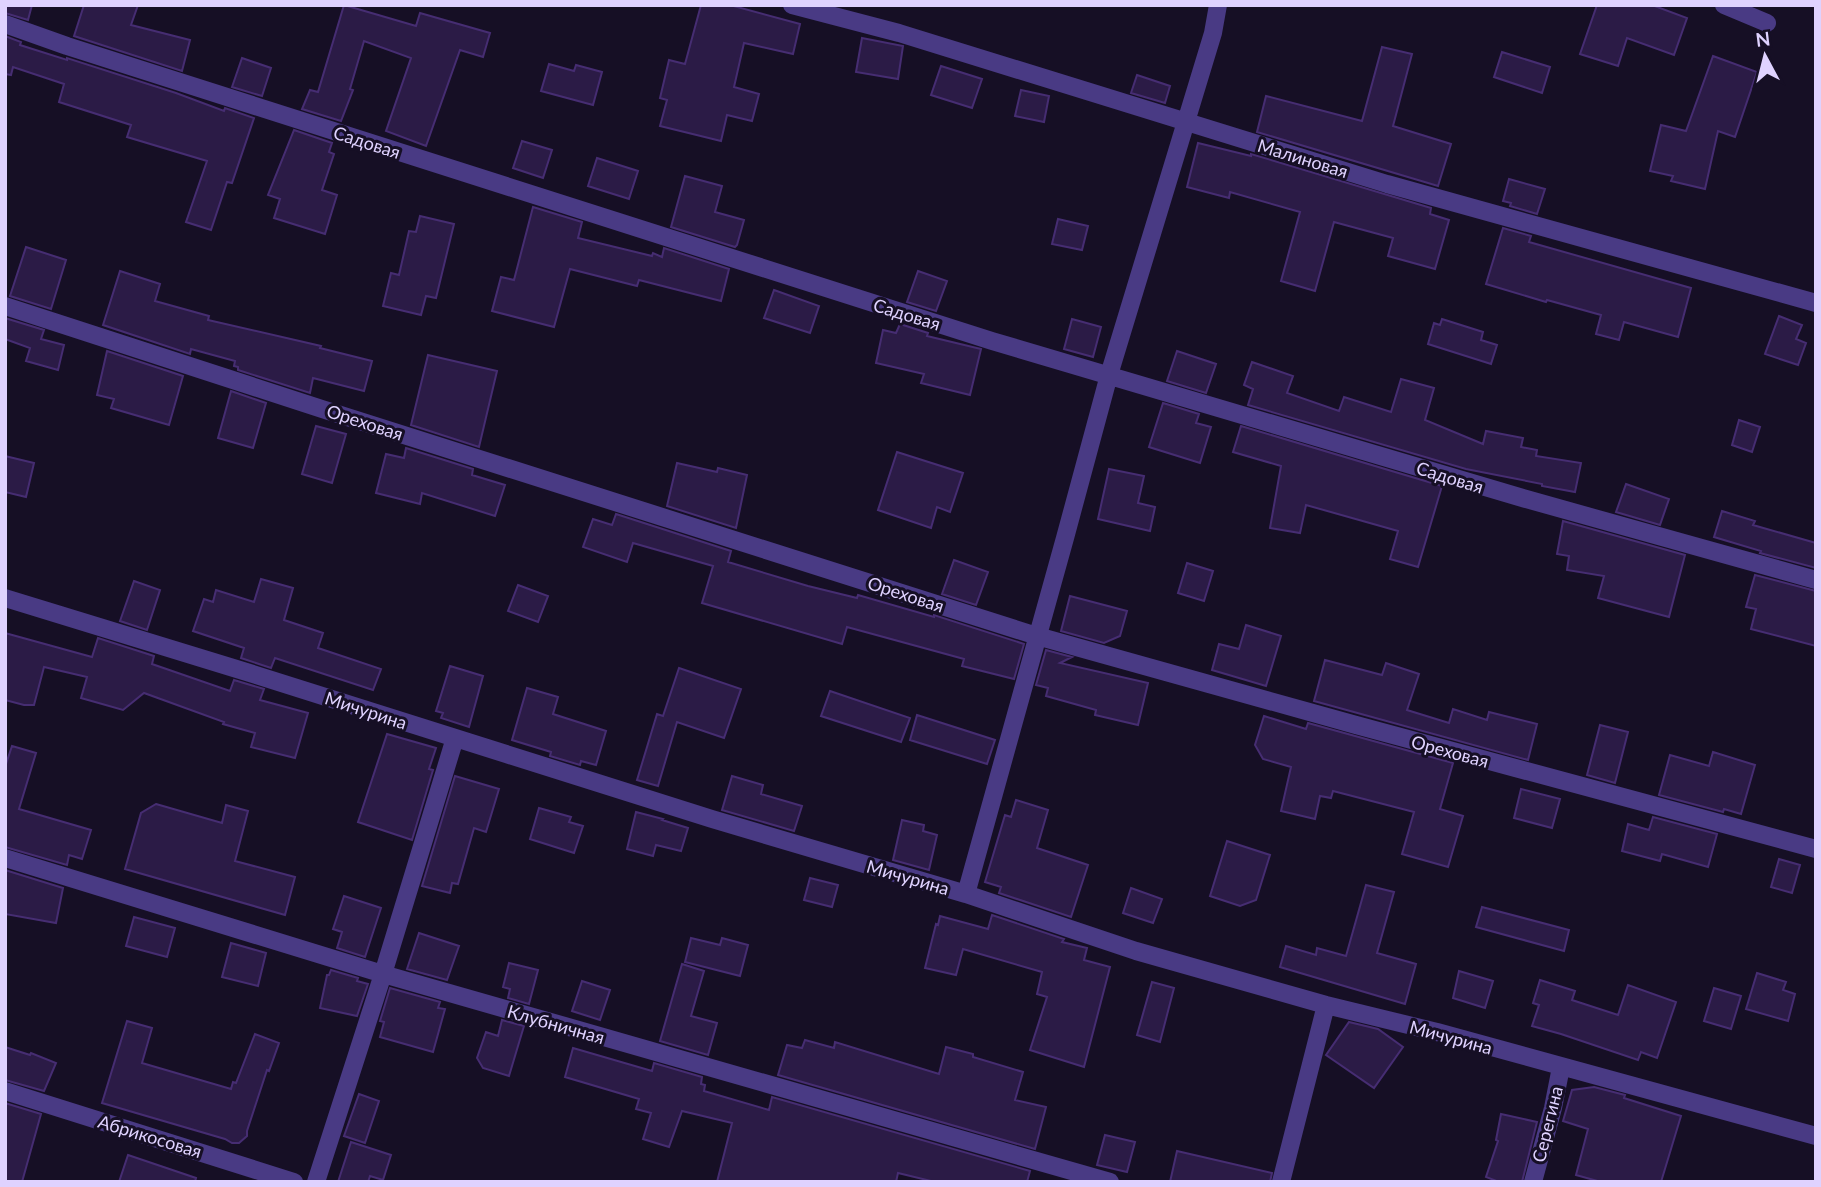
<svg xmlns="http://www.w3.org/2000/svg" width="1821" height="1187" font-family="Lato,sans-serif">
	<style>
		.building { fill: #2b1b46; stroke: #462d72; stroke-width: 2 }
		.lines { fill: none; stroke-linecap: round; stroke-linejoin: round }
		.street { stroke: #493a84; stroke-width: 18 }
		.labels { text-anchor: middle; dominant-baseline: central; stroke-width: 6; stroke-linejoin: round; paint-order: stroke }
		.street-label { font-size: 18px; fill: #dfd2ff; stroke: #160f25 }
	</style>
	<rect width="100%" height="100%" fill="#160f25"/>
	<!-- building -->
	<path class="building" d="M5,5h27l-4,15 -23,-7z
		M84,5h54l-7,20 59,15 -8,31 -108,-35z
		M344,5l72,21 4,-13 70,20 -7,24 -23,-7 -34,96 -40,-15 25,-73 -47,-17 -14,48 3,1 -12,31 -39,-12 8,-19 8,2z
		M701,5h29l70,19 -7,30 -49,-11 -10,44 25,7 -7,27 -25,-6 -6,26 -61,-15 7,-26 -7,-2 9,-38 16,4z
		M1597,5h55l35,13 -13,37 -47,-17 -9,28 -38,-12z
		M5,36l16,6 -1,3 47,15v-2l109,35 48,18 1,-3 29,10 -22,65 -5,-1 -16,48 -25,-8 21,-61 -80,-24 4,-12 -72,-23 5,-18 -51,-17 -2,8 -6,-1z
		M862,38l41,8 -5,33 -42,-7z
		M1382,47l30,7 -19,72 58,18 -13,42 -181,-54 9,-36 96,25z
		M1502,52l48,15 -8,26 -48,-16z
		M1713,56l44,16 -22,65 -17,-6 -13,58 -34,-8 2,-5 -23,-5 11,-46 25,6z
		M242,58l29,10 -9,28 -30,-9z
		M549,64l25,7 2,-6 26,7 -9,33 -52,-14z
		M941,66l41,13 -10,29 -41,-13z
		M1137,75l33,11 -5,17 -34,-10z
		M1021,90l28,6 -5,26 -29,-6z
		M294,130l38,13 -3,9 5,2 -12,36 15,5 -12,39 -51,-16 6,-19 -12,-4z
		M522,141l30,9 -9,28 -30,-10z
		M1198,143l53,13v-2l180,54 -1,6 19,6 -14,49 -47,-13 5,-18 -59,-16 -19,69 -34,-10 19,-69 -70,-20 -1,6 -42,-11z
		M597,158l41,13 -9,28 -41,-13z
		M685,176l37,10 -7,26 29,8 -7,25 -2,2 -64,-20z
		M1509,179l36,10 -8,25 -27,-8 1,-3 -8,-2z
		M533,207l49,15 -4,16 74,18 1,-3 9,4 2,-9 65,21 -8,32 -82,-21 -2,6 -67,-17 -16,58 -62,-16 9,-34 13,3z
		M420,216l34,8 -18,74 -10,-2 -5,19 -38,-9 8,-33 8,2 10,-44 7,1z
		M1058,219l30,7 -6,24 -30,-6z
		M1503,228l28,8 -2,6 162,46 -13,49 -54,-15 -5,18 -23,-6 5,-19 -54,-15 -1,2 -60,-18z
		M26,247l40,13 -15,49 -41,-13z
		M120,271l40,13 -5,17 54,15 -1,4 113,26 -1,2 52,13 -8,30 -51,-13 -3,15 -72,-23v-3l-4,-1 1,-5 -44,-12 -1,5 -87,-29z
		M918,271l29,10 -11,30 -29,-9z
		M774,290l45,16 -9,27 -46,-15z
		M1779,316l23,9 -6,14 10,4 -8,22 -33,-11z
		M5,318l39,12 -3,9 23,6 -6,25 -32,-9 4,-13 -25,-9z
		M1072,319l29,8 -8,30 -29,-8z
		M1442,319l41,13 -2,8 16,5 -6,19 -63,-20 6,-21 6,2z
		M900,324l28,9 -1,3 54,13 -11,46 -49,-12 3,-9 -48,-11 7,-33 13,3z
		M107,351l76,25 -14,49 -58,-17 3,-9 -17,-4z
		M1177,351l39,13 -10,29 -39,-12z
		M428,355l69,16 -18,76 -68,-22z
		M1252,362l41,14 -6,17 52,18 5,-14 47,15 10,-33 33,9 -9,32 58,24 3,-13 37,7 -2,9 16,3 -1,6 45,7 -6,29 -33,-6v-2l-76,-15 -218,-64 5,-16 -9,-4z
		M231,391l35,12 -13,45 -35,-10z
		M1163,403l36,11 -3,9 15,4 -11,36 -51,-16z
		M1739,420l21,7 -8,25 -20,-7z
		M316,426l30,8 -14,49 -30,-9z
		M1241,426l201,60 -24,81 -28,-8 8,-28 -92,-26 -6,28 -30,-5 11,-62 -48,-14z
		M406,448l67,21 -1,6 33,10 -10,31 -73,-23 -2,11 -44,-11 10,-39 18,4z
		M897,452l66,21 -13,39 -13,-5 -6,21 -53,-18z
		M5,456l29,7 -8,34 -21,-5z
		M677,463l40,9 1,-4 29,7 -11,53 -69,-22z
		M1109,469l35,7 -6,27 17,4 -5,24 -52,-12z
		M1626,484l43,15 -9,26 -44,-13z
		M1722,511l33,10 -2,4 63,18v25l-56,-15 1,-2 -47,-14z
		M616,514l115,37 -3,11 80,24 49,12 1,-3 76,22v-2l90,29 -10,35 -52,-13 2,-7 -117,-32 -5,17 -140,-41 11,-37 -80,-23 -6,19 -44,-15 10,-28 19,6z
		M1563,521l122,34 -16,62 -71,-19 6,-22 -37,-6 2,-14 -12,-2z
		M954,560l34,12 -12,33 -34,-11z
		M1187,563l26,8 -9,30 -26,-8z
		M1755,575l61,16v55l-65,-17 5,-20 -10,-2z
		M261,579l32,9 -9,32 39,13 -5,15 63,21 -8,21 -98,-32 -4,10 -30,-10 3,-10 -51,-17 11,-32 9,3 3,-12 38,12z
		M134,581l26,9 -13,40 -27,-9z
		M518,585l30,11 -10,26 -30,-11z
		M1070,596l57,15 -7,25 -16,7 -43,-12z
		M1246,625l35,11 -15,50 -54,-16 7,-26 20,5z
		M5,633l87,24 6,-19 56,18 -2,8 78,27 4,-11 30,9 -4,11 48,13 -13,45 -44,-11 4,-14 -32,-9 1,-2 -80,-29 -21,17 -42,-12 6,-21 -43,-10 -10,38h-10l-19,-5z
		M1046,650l26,7 -12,6 88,20 -10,42 -43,-10 1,-5 -50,-14 2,-8 -12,-3z
		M1325,660l57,15 4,-12 33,11 -12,36 42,13 4,-14 34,11 2,-8 48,12 -9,36 -214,-59z
		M450,666l33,10 -14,51 -28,-9 2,-5 -7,-2z
		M679,668l62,21 -17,49 -47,-16 -19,64 -21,-6 20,-66 6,2z
		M527,688l31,9 -5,17 53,17 -10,34 -15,-4 -1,4 -30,-9 1,-4 -39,-12z
		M830,691l80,27 -9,24 -80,-26z
		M917,715l78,25 -8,24 -77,-24z
		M1264,716l42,13 2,-6 145,40 -13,46 23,7 -15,51 -46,-13 12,-42 -81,-21 -2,7 -11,-2 -5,23 -34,-8 10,-44 -28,-8 -8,-14z
		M1600,725l28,7 -13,51 -28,-8z
		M387,734l49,14 -7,21 4,1 -21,70 -54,-18z
		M12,746l24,7 -17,56 72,21 -9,29 -13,-4 -2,10 -62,-18v-80z
		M1713,752l42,13 -14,49 -17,-5 -1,3 -64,-17 11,-40 39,11z
		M455,776l44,13 -13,43 -12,-4 -16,56 -6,-1 -2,10 -28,-7z
		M732,776l31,9 -2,9 41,12 -8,25 -72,-21z
		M1521,789l39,10 -8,29 -38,-10z
		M1016,800l32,10 -11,38 51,17 -17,52 -72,-24 2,-6 -16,-5 20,-67 6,2z
		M156,804l66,19 4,-18 22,6 -13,50 60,16 -10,38 -160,-46 16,-56z
		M539,808l32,9 -2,5 14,4 -9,27 -44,-14z
		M636,812l27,7 -1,1 26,8 -7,23 -25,-6 -3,11 -26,-7z
		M1653,817l64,17 -9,33 -46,-13 -2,7 -38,-10 6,-27 21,6z
		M902,820l22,5 -1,6 14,4 -8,35 -36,-10z
		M1227,841l43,14 -14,45 -16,6 -30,-10z
		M1779,859l21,6 -8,28 -21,-6z
		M5,870l58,18 -7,35 -51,-9z
		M810,878l28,7 -6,22 -28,-7z
		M1366,885l28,7 -17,61 39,11 -11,40 -125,-37 6,-21 30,9 1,-7 29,8z
		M1131,888l31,11 -9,24 -30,-10z
		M344,896l37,12 -16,49 -28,-9 5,-16 -9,-3z
		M1482,907l87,23 -5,21 -88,-24z
		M992,915l72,24 -2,3 25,6 -3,12 26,7 -26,100 -54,-17 17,-53 -10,-3 5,-22 -79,-23 -7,26 -31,-7 11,-44 2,1 2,-9 48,13z
		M134,917l41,11 -8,29 -41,-11z
		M419,933l40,13 -12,34 -40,-11z
		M691,938l29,7 2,-7 26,7 -8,31 -55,-14z
		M231,943l35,10 -8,33 -36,-9z
		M509,963l29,7 -9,34 -21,-6 2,-9 -7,-2z
		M682,964l22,7 -13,45 26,7 -9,32 -48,-14z
		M331,970l27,8 -1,3 11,3 -11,32 -37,-8 7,-33h2z
		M1459,971l34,10 -8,27 -32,-10z
		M1757,973l29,9 -3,8 12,4 -7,27 -42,-12z
		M1540,980l35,11 -3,9 46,15 10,-30 48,17 -19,56 -16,-6 -3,8 -77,-26 -29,-8 7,-21 -6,-2z
		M582,981l28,9 -10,30 -28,-9z
		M1152,982l22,6 -14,54 -23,-7z
		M390,988l50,14 -2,6 7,1 -12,43 -53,-15 4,-15 -4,-1z
		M1714,988l27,8 -10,33 -27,-8z
		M502,1020l22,6 -15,50 -26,-8 -6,-10 9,-26 12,4z
		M127,1021l25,7 -10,35 89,26 2,-7 3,1 19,-49 24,9 -10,28 -2,-1 -20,61v5l-8,7h-7l-7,-4 -123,-36z
		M1349,1022l29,7 25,18 -29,41 -48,-33z
		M805,1040l29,8 1,-6 104,32 7,-27 27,7v3l50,15 -8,28 31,7 -11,42 -257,-74 9,-30 15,3z
		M5,1047l25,8 1,-2 25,10 -12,28 -39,-11z
		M573,1048l79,23 2,-8 48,14 -1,7 4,1 -1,6 65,19 3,-13 258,74 -3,11h-92l-37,-9 -2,9h-179l15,-59 -50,-12 -13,36 -26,-8 8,-26 -15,-4 3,-10 -74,-22z
		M1594,1087l31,8 -1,3 57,18 -20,66h-60l-25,-7 12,-46 -25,-8 9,-31z
		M359,1094l20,7 -14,42 -21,-7z
		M5,1103l36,11 -19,68h-17z
		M1501,1114l36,8 -15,60h-23l-13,-5 12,-36 -2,-1z
		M1105,1135l30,7 -8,30 -30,-7z
		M351,1142l40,13 -8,25 -13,-4 -2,6h-30z
		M1177,1151l95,22 -2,9h-100z
		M128,1155l68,23 -1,4h-76z"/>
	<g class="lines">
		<!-- street -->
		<path class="street" d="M792,5l107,28 488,151 429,119
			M1724,5l43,18
			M5,24l62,22 925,295 534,158 290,81
			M5,306l317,103 715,227 319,89 460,124
			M5,598l251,77 456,144 254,75 170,57 190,54 111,27 379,104
			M5,858l378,116 727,208
			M966,894l99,-356 44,-163 104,-342 5,-28
			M5,1091l289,91
			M316,1182l67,-208 72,-236
			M1281,1182l45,-177
			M1533,1182l20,-74 8,-41"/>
	</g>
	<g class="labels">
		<!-- street labels -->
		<g class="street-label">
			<text transform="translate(367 142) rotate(18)">Садовая</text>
			<text transform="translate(1303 158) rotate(17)">Малиновая</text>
			<text transform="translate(907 314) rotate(17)">Садовая</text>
			<text transform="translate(365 422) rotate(18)">Ореховая</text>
			<text transform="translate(1450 477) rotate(17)">Садовая</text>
			<text transform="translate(906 594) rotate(18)">Ореховая</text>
			<text transform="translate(366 710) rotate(18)">Мичурина</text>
			<text transform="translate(1450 751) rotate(15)">Ореховая</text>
			<text transform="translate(908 877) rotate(16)">Мичурина</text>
			<text transform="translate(556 1024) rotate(16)">Клубничная</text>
			<text transform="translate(1451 1037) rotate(15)">Мичурина</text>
			<text transform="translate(1547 1124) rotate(-76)">Серегина</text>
			<text transform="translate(150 1136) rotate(17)">Абрикосовая</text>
		</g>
	</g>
	<!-- border -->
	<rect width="1821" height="1187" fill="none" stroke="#dfd2ff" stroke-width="14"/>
	<!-- north arrow -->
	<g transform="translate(1765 56) rotate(353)" stroke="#160f25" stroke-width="5" paint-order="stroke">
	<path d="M0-5L12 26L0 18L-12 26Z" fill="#dfd2ff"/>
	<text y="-10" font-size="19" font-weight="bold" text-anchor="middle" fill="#dfd2ff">N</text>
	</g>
</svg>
